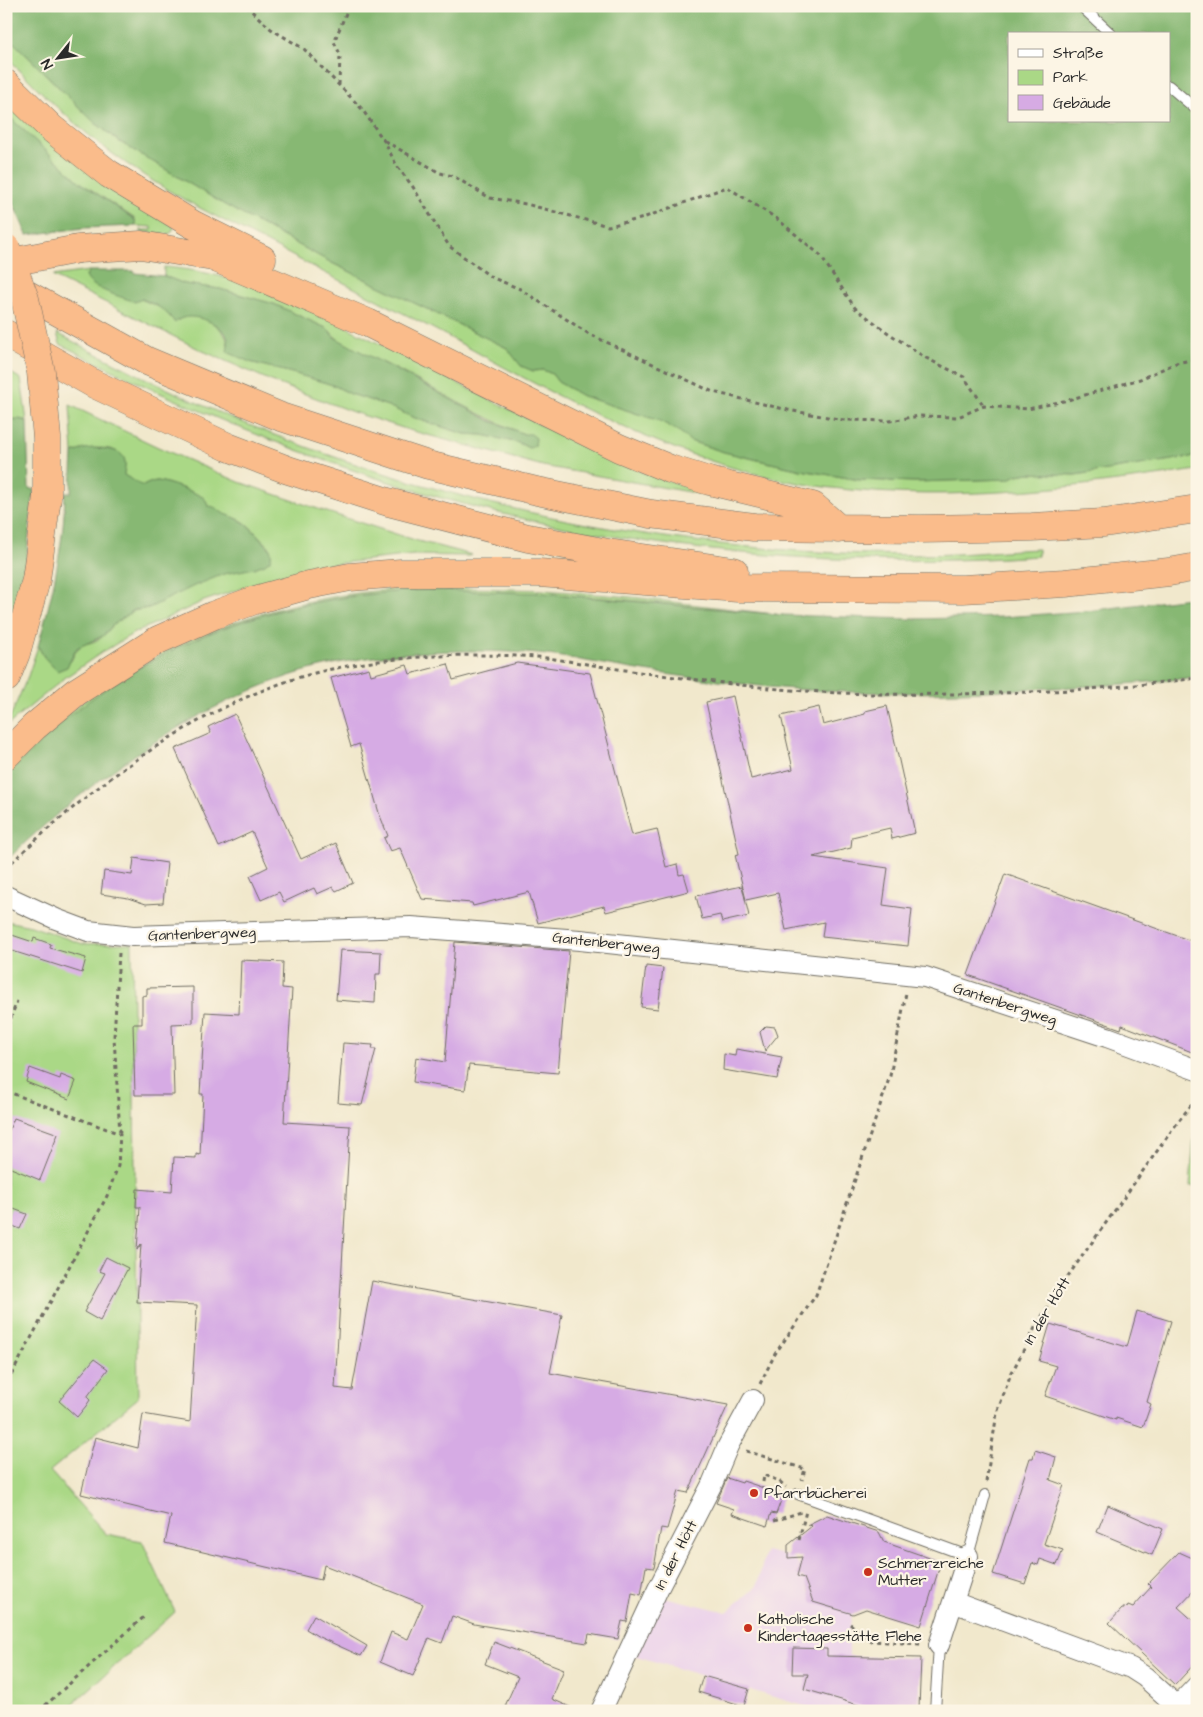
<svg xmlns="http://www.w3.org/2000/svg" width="1203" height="1717" font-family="'Architects Daughter',sans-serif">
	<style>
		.built { fill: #ebd1eb }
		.green { fill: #aad886; stroke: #6a8258 }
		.forest { fill: #87b873; stroke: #59724f; fill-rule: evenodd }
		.building { fill: #d6abe4 }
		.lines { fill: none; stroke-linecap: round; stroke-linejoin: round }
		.service-casing { stroke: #706d63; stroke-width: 12 }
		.minor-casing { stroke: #706d63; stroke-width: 22 }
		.trunk-casing { stroke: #706d63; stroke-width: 29 }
		.motorway-casing { stroke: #706d63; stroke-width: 29 }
		.path { stroke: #706d63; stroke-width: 3; stroke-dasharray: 4 4; stroke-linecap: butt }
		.service { stroke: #fff; stroke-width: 10 }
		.minor { stroke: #fff; stroke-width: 20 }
		.trunk { stroke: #fabc8b; stroke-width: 28 }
		.motorway { stroke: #fabc8b; stroke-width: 28 }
		.trunk-bridge-casing { stroke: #706d63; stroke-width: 29; stroke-linecap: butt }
		.motorway-bridge-casing { stroke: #706d63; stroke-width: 29; stroke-linecap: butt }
		.trunk-bridge { stroke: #fabc8b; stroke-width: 28 }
		.motorway-bridge { stroke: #fabc8b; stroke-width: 28 }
		.poi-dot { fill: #c8321e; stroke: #fcf5e5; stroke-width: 2 }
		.labels { text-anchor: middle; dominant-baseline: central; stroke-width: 4.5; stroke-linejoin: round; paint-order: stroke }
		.street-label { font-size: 15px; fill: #2b2b2b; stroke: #fcf5e5 }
		.poi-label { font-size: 15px; fill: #2b2b2b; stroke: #fcf5e5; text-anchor: start }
	</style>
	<rect width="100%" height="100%" fill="#fcf5e5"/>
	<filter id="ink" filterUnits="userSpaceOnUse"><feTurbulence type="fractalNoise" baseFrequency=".02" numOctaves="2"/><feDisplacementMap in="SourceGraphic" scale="10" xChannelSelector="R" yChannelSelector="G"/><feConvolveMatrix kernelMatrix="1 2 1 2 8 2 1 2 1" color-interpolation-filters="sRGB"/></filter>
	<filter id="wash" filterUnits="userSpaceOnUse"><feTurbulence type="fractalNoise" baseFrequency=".0096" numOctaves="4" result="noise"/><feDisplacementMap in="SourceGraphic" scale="20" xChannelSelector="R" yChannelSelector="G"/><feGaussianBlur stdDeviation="1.12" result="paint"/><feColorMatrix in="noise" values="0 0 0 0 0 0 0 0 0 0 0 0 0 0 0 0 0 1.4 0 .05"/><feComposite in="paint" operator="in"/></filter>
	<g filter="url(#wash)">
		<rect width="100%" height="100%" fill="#f1e8cc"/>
		<!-- built -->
		<path class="built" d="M766,1551l22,5 1,2h4l6,7 -2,11 12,5 -2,7 2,5 7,3 -3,4v2l4,-1 16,5 -1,2h2l17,3 1,4 -3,16v25l20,1 -6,38 -4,16h-38l-188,-56 31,-58 63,15 30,-26z"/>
		<!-- green -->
		<path class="green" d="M6,35l88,87 26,20 105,63 107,58 175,85 15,18 11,5 10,-1 9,4 6,8 25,14 77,25 20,11 10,9 34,11 77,18 59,10 55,2 94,-3 8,-4 12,-2 46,2 122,-19v14c-127,19 -266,35 -393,14 -97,-16 -190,-58 -276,-104 -33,-17 -65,-36 -98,-53 -57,-29 -113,-58 -170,-88 -39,-20 -78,-39 -115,-63 -52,-33 -97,-75 -139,-120z
			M6,96l168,131 -2,5 -3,2 -28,-2v-2h11v-3l-16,-1 -1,-7 -55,-37 -74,-68z
			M164,267c51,4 97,20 143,40l281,142 52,22 60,21v2l-157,-28 -134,-36 -56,-18 -77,-29 -73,-32 -151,-75 37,-5 -3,5 78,33 11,13c15,-15 52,2 53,23l22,17 46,12 37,11 18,9 37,12 24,11 27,9 26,8 18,1 36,8 10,5 -5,-14c-47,-19 -89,-45 -134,-68 -21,-11 -48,-18 -62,-37l-54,-25 -54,-15 -35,-5 -21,-8z
			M57,333c53,28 106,55 161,79 190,81 394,129 600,140 46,2 92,4 138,2 27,-1 54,-4 82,-5v7c-201,14 -406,-4 -600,-59 -131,-38 -257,-90 -378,-153z
			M6,370l15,9 6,42 -8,-2 -13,1z
			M70,405l88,42 81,35 91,31 88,28 54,14 -4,1 -54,-1 -82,9 -77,20 -51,17 -70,32 -33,20 -35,24 -57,47 -1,-2 20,-46 10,-30 6,11 27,4c11,-25 14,-12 31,-24 4,-3 7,-8 11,-12 4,-4 10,-8 15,-11 7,-5 15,-4 22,-7 24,-11 48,-25 74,-33 17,-5 33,-4 47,-15l-2,-13c-9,-7 -15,-17 -25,-24 -11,-7 -27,-7 -36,-16 -2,-2 -2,-5 -3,-7 -4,-5 -41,-18 -48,-18 -4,0 -10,3 -14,5l-20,-11c1,-5 3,-11 1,-16 -7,-16 -39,-11 -51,-6z
			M427,587l116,3 87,7 153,18c-101,-9 -202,-22 -304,-24 -51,-1 -103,-1 -153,9 -70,12 -138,37 -198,75 -45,28 -84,63 -122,101v-4c24,-25 50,-51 78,-71 13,-10 28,-18 42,-26 13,-8 25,-17 39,-24 82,-41 170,-60 262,-64z
			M6,921l25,5 52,18 49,-1 6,455 -88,73 56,63 36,7 33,71 -110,99h-59z
			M1197,1115v71h-7l5,-64z"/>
		<!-- forest -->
		<path class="forest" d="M6,6h1191v450l-122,19 -46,-2 -12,2 -8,4 -94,3 -55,-2 -59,-10 -77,-18 -34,-11 -10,-9 -20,-11 -77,-25 -25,-14 -6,-8 -9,-4 -10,1 -12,-5 -14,-18 -175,-85 -107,-58 -105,-63 -26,-20 -88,-87zM1009,34h160v87h-160z
			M6,114l74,68 55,38 1,6 -53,2 -56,7 -21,-48z
			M89,271h45v2l30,3 21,8 35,5 54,15 54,25 6,8 22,12 33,17 102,55 33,13h7l5,4 -1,8 -6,2 -10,-5 -36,-8 -18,-1 -26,-8 -27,-9 -24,-11 -37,-12 -18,-9 -37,-11 -46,-12 -23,-10c1,-6 2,-11 0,-16 -7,-14 -41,-27 -52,-13 -9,-13 -18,-18 -33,-24l-7,3c-12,-5 -46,-13 -49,-26z
			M19,419l8,2 2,68h5l-8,74 -20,78v-221z
			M93,448c10,1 31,0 32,14 1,4 -1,9 -1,13l19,11c4,-2 10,-5 14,-5 7,0 44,13 48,18 1,2 2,4 3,7 9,0 11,6 17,8 20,7 22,10 36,25 6,7 12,9 10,20l-6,5 -11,4 -30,6 -30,12 -45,22 -15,2 -22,16 -9,10 -26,12 -10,19 -10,4 -13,-14 -6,-11c14,-50 26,-101 27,-153h6l2,-40 11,-4z
			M427,590l116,3 240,22 128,4 92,-2 84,-6 110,-14v80c-57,7 -113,10 -170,12 -86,5 -172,6 -258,-2 -46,-5 -92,-11 -137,-18 -31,-5 -63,-12 -94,-15 -78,-7 -174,-3 -249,22 -102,34 -207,110 -283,185v-85c26,-26 52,-53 81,-74 103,-76 215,-107 340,-112z"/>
		<g id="blocks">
			<!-- building -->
			<path class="building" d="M517,663l73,10 42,162 25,-6 9,38 11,-3 2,11 5,-1 5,17 -83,21 -2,-6 -66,17 -9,-31 -56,14 -1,-3 -50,-4 -22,-51 -10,3 -6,-13 4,-2 -9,-23 -20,-69 -8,3 -20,-69 38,-10 2,7 36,-10 3,9 38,-10 5,16z
				M733,696l18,83 42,-10 -12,-53 38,-9 4,18 42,-11v-3l22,-5 28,127 -23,6 -2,-11 -38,9 -1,11 -38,9 75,11 -5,37 29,4 -4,37 -86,-9 2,-15 -38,8 -8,-37 -32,7 -11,-45 4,-1 -33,-152z
				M235,714l66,145 35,-16 17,40 -17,8 -3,-4 -16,7 -3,-6 -30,14 -5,-10 -18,8 -11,-24 18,-9 -16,-35 -33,15 -44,-98 36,-16 -3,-6z
				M134,858l33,5 -4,40 -17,1 -18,-6 -27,-4 3,-23 28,4z
				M1005,874l192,69v111l-75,-29 -1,4 -153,-54z
				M742,886l7,30 -27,6 -2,-7 -18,4 -6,-23z
				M6,933l27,9 1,-4 17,6 -1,4 36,10 -4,15 -76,-24z
				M455,942l114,9 -11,122 -89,-8 -4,25 -52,-8 3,-25 29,5z
				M340,950l41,2 -1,22h-4l-1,29 -39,-3z
				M241,960l42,2 -1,26 10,1 -8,133 66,4 -15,262 17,2 20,-109 190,34 -12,58 178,32 -40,88 -10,-2 -11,38 -6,-1 -7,40 -8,-1 -5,28 -9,-2 -5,29 -5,-1 -4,18 -29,-5 -2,9 -113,-19 -22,-8 -10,27 -13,-5 -16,38 -33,-14 11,-30 17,7 15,-35 -99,-39 -3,15 -156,-37 6,-27 -90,-22 14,-57 43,11 5,-34 47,8 7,-117 -60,-3 4,-58 -4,6 3,-43h-4l1,-18 35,3 2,-35 22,1v-4l4,1 3,-61h-3l5,-82 34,2z
				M646,966l17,2 -5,41 -17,-2z
				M193,987v36l-21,1 2,71h-39l-2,-71h9v-28l5,-1v-7z
				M766,1026l9,1 3,8 -13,16 -5,-19z
				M343,1043l30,2 -1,4h4l-14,56 -24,-2z
				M736,1049l46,8 -5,22 -54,-9 1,-16 11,2z
				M30,1068l30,11 1,-4 15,6 -7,18 -43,-17z
				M14,1118l44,16 -18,46 -34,-14v-29z
				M11,1208l16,6 -7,15 -14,-6v-4z
				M106,1257l22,11 -28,53 -16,-9 21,-39 -6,-2z
				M1137,1311l34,10 -24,81 4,2 -8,23 -27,-9v2l-71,-24 11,-30 -17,-5 11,-37 77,23z
				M94,1359l14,10 -21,28 3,3 -4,6 -9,11 -18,-16z
				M1035,1450l21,7 -6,23 14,5 -20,59 19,6 -6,15 -17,-6 -2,6 -6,-2 -7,21 -32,-10 37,-116h3z
				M727,1478l15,5 1,-2 12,4 28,10 -7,19 -5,-1 -4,13 -35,-12 2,-5 -18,-6z
				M1108,1505l55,24 -11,26 -55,-23z
				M827,1515l52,17 5,10 57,20 -20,64 -55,-17 -13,5 -40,-12 -9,-24 -7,-2 5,-19 -14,1v-13l24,-19 -5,-1z
				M1179,1552l18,8v27l-19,20 19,17v37l-22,24 -66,-62 13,-14h2v-3l3,1 1,-2 5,2 18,-20 -3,-3z
				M314,1615l53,31 -6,10 -42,-19 -13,-8z
				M494,1642l70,27 -12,30 27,12h-74l2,-5h-2l13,-29 -33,-13z
				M793,1648l34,1v7l94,2 -2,50 -54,-1 -61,-18 4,-15h-16z
				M703,1676l46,13 -5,17 -46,-14z"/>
		</g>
	</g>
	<g filter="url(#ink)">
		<use href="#blocks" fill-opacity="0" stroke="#706d63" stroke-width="1"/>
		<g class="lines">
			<!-- service casing -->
			<g class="service-casing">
				<path id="service" d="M1081,6l30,28
					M1196,6l1,2
					M1169,86l28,24
					M798,1494l170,62 17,-61
					M935,1711l4,-66"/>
			</g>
			<!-- minor casing -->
			<g class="minor-casing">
				<path id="minor" d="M6,896l50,23 32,12 45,5 278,-9 169,13 345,37 182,60 90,33
					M953,1602l178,66 14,9 32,29
					M939,1645l29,-89
					M601,1711l57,-122 54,-105 16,-38 25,-46
					M1173,1711l24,-25"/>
			</g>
			<!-- trunk casing -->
			<g class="trunk-casing">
				<path id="trunk" d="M6,678l10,-25 20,-73 11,-83"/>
			</g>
			<!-- motorway casing -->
			<g class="motorway-casing">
				<path id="motorway" d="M6,84l45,44 58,46 83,50 70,35
					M78,249l63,-4 72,12 155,66 251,125 51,21 39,12 104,25 26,23
					M8,284l139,77 134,56 147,48 109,26 114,23 103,13 166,2 112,-2 72,-4 93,-14
					M6,334l88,50 134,63 60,23 100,32 140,36 80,15 126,18
					M6,755l28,-28 42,-35 82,-52 56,-25 41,-15 54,-15 41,-8 51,-4h138l199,15 225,1 102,-6 104,-11 28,-5"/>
			</g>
			<!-- path -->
			<path class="path" d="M246,6l25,23 33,20 58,60 22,32 13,25 16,21 36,59 42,31 29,12 69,45 124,58 75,18 56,10 46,1 29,-5 39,1 26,-11 44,3 40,-9 72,-21 36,-16 21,-4
				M339,85l1,-31 -6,-12 15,-36
				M385,141l55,32 13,3 37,22 36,6 82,22 32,-7 87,-32 49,31 44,37 35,53 32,24 39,26 38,19 20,29
				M6,868c79,-77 182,-155 288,-189 72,-23 167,-27 243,-22 30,3 59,9 88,13 48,7 96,13 144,18 61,6 121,7 182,6 82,-1 164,-5 246,-16
				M119,953l-5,84 6,97
				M6,1022l3,1 8,-22
				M6,1091l114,43 -2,32 -11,30 -101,189
				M6,1190l4,2
				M760,1384l15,-30 41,-59 74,-219 16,-83
				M746,1451l59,18 -3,11
				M763,1482l1,-7 15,6 7,6
				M986,1482l11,-69 13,-37 27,-52 31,-48 112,-157 17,-21
				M774,1521l27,-9
				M799,1540l7,-29
				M850,1624l22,17 49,3
				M859,1709l4,2
				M39,1711l106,-95"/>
			<!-- service -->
			<use href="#service" class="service"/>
			<!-- minor -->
			<use href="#minor" class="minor"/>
			<!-- trunk -->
			<use href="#trunk" class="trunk"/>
			<!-- motorway -->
			<use href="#motorway" class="motorway"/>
			<!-- trunk-bridge casing -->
			<g class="trunk-bridge-casing">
				<path id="trunk-bridge" d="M6,248l19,51 16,73 6,66v59"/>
			</g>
			<!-- motorway-bridge casing -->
			<g class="motorway-bridge-casing">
				<path id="motorway-bridge" d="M6,263l72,-14"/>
			</g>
			<!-- trunk-bridge -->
			<use href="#trunk-bridge" class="trunk-bridge"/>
			<!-- motorway-bridge -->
			<use href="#motorway-bridge" class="motorway-bridge"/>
		</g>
	</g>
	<!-- markers -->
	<g class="poi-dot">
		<circle cx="754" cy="1493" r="5"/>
		<circle cx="868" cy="1572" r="5"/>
		<circle cx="748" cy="1628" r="5"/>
	</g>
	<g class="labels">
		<!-- street labels -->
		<g class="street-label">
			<text transform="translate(202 934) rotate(-2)">Gantenbergweg</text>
			<text transform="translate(606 943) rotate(6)">Gantenbergweg</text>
			<text transform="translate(1005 1004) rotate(18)">Gantenbergweg</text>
			<text transform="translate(1047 1311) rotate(-59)">In der Hött</text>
			<text transform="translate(676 1555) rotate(-63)">In der Hött</text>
		</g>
		<!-- poi labels -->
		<g class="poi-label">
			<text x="764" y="1493">Pfarrbücherei</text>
			<text x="878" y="1563">Schmerzreiche<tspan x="878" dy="17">Mutter</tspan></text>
			<text x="758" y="1619">Katholische<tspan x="758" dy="17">Kindertagesstätte Flehe</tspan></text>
		</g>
	</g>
	<!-- margin -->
	<rect width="1203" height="1717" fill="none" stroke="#fcf5e5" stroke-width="25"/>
	<!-- legend -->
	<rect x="1008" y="32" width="162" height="90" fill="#fcf5e5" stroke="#a8a49b"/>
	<rect x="1018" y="49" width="25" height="8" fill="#ffffff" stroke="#a8a49b"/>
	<text x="1053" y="58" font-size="15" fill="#2b2b2b">Straße</text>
	<rect x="1018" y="70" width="25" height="15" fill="#aad886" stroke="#a8a49b"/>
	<text x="1053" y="82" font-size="15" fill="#2b2b2b">Park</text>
	<rect x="1018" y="95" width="25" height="15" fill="#d6abe4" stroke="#a8a49b"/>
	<text x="1053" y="108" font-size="15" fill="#2b2b2b">Gebäude</text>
	<!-- north arrow -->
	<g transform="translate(58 58) rotate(240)" stroke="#fcf5e5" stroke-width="4" paint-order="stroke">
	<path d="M0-4L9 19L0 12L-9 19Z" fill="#2b2b2b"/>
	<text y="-8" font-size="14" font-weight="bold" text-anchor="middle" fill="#2b2b2b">N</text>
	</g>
</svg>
